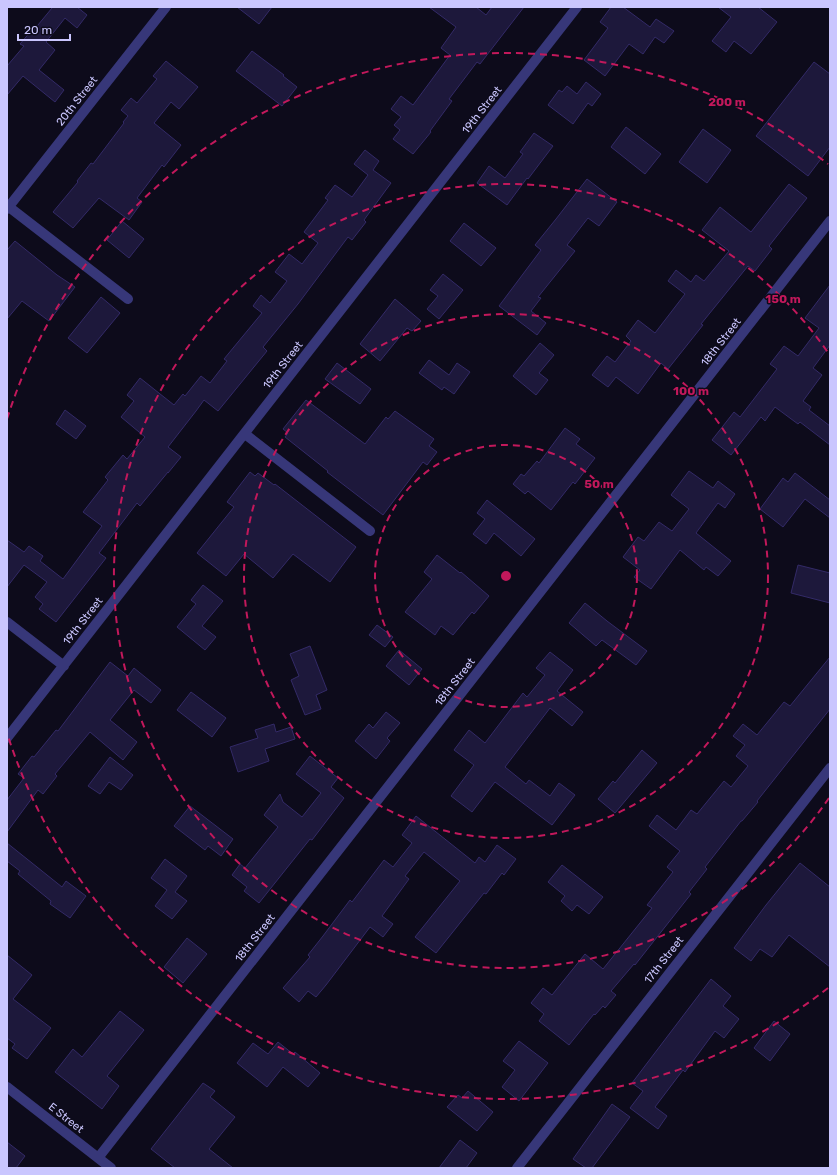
<svg xmlns="http://www.w3.org/2000/svg" width="837" height="1175" font-family="Rubik,sans-serif">
	<style>
		.building { fill: #1d183b; stroke: #332a67 }
		.lines { fill: none; stroke-linecap: round; stroke-linejoin: round }
		.minor { stroke: #373779; stroke-width: 10 }
		.ring { fill: none; stroke: #c2185b; stroke-width: 2; stroke-dasharray: 7 5 }
		.labels { text-anchor: middle; dominant-baseline: central; stroke-width: 3; stroke-linejoin: round; paint-order: stroke }
		.street-label { font-size: 11px; fill: #cac6fe; stroke: #0d0b1b }
		.centre { fill: #c2185b; stroke: #0d0b1b; stroke-width: 2 }
		.ring-label { font-size: 12px; text-anchor: middle; font-weight: bold; fill: #c2185b; stroke: #0d0b1b; stroke-width: 3; stroke-linejoin: round; paint-order: stroke }
	</style>
	<rect width="100%" height="100%" fill="#0d0b1b"/>
	<!-- building -->
	<path class="building" d="M50,7h27l10,8 -10,13 -12,-10 -19,24 9,8 -16,20 25,20 -9,12 -32,-26 -16,19v-29l17,-20 -4,-2 12,-14 1,1 19,-23z
		M237,7h35l-13,17z
		M429,7h47l10,8 6,-8h32l-44,57 -3,-2 -28,37 3,2 -22,30 1,1 -18,22 -20,-15 7,-9 -6,-5 7,-8 -10,-8 10,-13 12,9 37,-50 -9,-7 15,-21z
		M611,7h12l27,20 6,-8 18,12 -10,12 -9,-6 -12,17 -14,-10 -24,32 -21,-16 24,-32 -8,-6z
		M718,7h40l19,15 -26,32 -17,-13 -8,11 -14,-11 19,-24z
		M252,51l32,24 -1,1 14,11 -15,19 -46,-35z
		M166,61l32,26 -19,22 -8,-7 -17,21 27,22 -17,22 -2,-2 -25,33 5,4 -13,18 -30,-22 -26,30 -20,-16 25,-30 -1,-1 14,-18 2,1 31,-41 -1,-1 5,-6 -7,-6 10,-12 6,5 20,-24 -4,-3z
		M814,62l16,12v73l-22,29 -52,-40z
		M586,82l15,12 -9,12 -4,-3 -15,21 -25,-19 11,-15 3,2 5,-6 10,8z
		M626,127l35,27 -16,20 -34,-27z
		M703,129l28,21 -24,33 -28,-21z
		M534,133l19,13 -25,33 -1,-1 -20,27 -30,-22 12,-17 16,12 18,-24 -3,-2z
		M365,150l14,11 -6,9 18,13 -27,37 2,2 -14,18 -4,-3 -50,67 -35,43 4,4 -49,60 -14,-11 -8,11 -28,36 13,10 -13,16v-1l-28,34 -3,-3 -38,50 7,5 -50,64 -17,-13 4,-5 -8,-7 12,-15 -23,-17 -17,22v-47l17,12 5,-6 14,10 -3,5 23,18 39,-53 -19,-14 25,-32 -3,-3 18,-22 4,4 18,-22 -24,-20 13,-16 -7,-6 13,-17 34,27 9,-11 2,2 16,-20 9,7 17,-22 -3,-2 38,-46 -9,-7 8,-11 9,8 17,-22 -12,-9 14,-18 13,10 16,-21 -14,-11 24,-32 -3,-2 10,-13 17,12 16,-22 -14,-11z
		M587,179l30,23 -18,24 -11,-8 -21,27 8,6 -37,46 3,1 -10,13 15,12 -9,12 -38,-29 42,-56 -6,-5 21,-26z
		M789,184l18,14 -38,48 3,3 -17,22 -7,-5 -47,58 2,1 -35,44 -7,-6 -23,31 -22,-17 -8,10 -16,-12 15,-19 8,6 16,-21 -5,-5 12,-16 17,13 30,-39 -17,-13 8,-11 15,12 5,-7 8,6 25,-30 -27,-21 18,-23 31,25z
		M122,221l22,18 -15,19 -22,-18z
		M464,223l32,25 -15,18 -31,-25z
		M15,241l42,34 18,12 -26,34 -27,-20 -15,18v-69z
		M443,274l20,16 -24,29 -12,-10 11,-13 -8,-6z
		M830,285v60l-17,23 9,7 -19,26 8,6 -2,3 21,16v19l-30,-23 -2,2 -23,-17 -10,14 -4,-4 -30,38 -19,-15 22,-28 6,5 37,-48 -7,-5 14,-18 14,10 21,-28 -14,-10z
		M101,297l19,16 -33,40 -19,-15z
		M395,299l26,22 -9,10 -5,-3 -27,33 -20,-17z
		M540,343l14,12 -15,18 9,7 -12,15 -23,-19z
		M429,360l20,15 8,-12 13,9 -16,22 -10,-7 -2,3 -23,-17z
		M337,363l34,26 -11,15 -35,-25z
		M306,400l59,44 21,-27 2,2 7,-8 39,28 -5,7 8,6 -10,13 -4,-3 -40,53 -56,-43 1,-1 -43,-34 3,-4 -5,-4z
		M65,410l21,16 -10,13 -20,-15z
		M565,428l15,11 -4,5 19,14 -20,26 -2,-2 -22,28 -23,-19 -3,3 -12,-10 8,-10 3,2 13,-15 2,2z
		M689,471l24,17 5,-7 17,13 -10,14 -7,-5 -22,30 35,28 -13,15 -12,-9 -2,3 -24,-20 -29,39 -17,-12 6,-7 -17,-13 15,-20 6,4 15,-19 13,9 17,-22 -18,-14z
		M250,472l5,4 3,-3 16,12 1,-1 81,63 -26,35 -37,-28 -20,24 -29,-24 -18,22 -29,-23 37,-46 -7,-5z
		M795,473l35,27v18l-25,-19 -22,28 -23,-18 23,-31 5,4z
		M487,500l48,39 -14,17 -27,-23 -8,11 -13,-10 12,-15 -8,-6z
		M437,555l23,18 1,-1 28,24 -15,18 -2,-2 -19,23 -12,-9 -6,9 -30,-23 27,-33 -8,-7z
		M798,565l32,8v30l-39,-10z
		M203,585l20,16 -21,25 14,11 -11,13 -28,-23 19,-23 -5,-4z
		M585,603l22,18 40,30 -11,14 -34,-25 -6,6 -27,-23z
		M377,625l16,12 -8,10 -16,-12z
		M310,646l17,44 -11,5 5,14 -16,6 -14,-35 8,-4 -9,-22z
		M399,650l23,19 -13,16 -23,-19z
		M550,652l23,18 -16,21 26,21 -11,14 -22,-18 -45,59 21,17 3,-4 21,16 9,-13 16,12 -23,30 -57,-43 -23,30 -21,-16 23,-31 -20,-15 15,-20 16,13 38,-50 4,4 18,-22 -9,-7z
		M830,657v52l-73,92 1,1 -16,19h-1l-36,46 2,2 -18,23 2,2 -56,71 -1,-1 -23,27 5,4 -11,13 -2,-2 -8,9 -1,-1 -25,31 -30,-24 5,-7 -13,-11 12,-15 9,7 33,-41 18,15 49,-61 -5,-3 26,-33 -6,-5 13,-16 -31,-25 8,-11 19,15 15,-20 6,4 27,-33 7,6 17,-21 -12,-10 9,-11 -12,-9 10,-12 14,11 27,-33 6,4z
		M110,662l18,14 6,-8 27,22 -10,13 -17,-13 -24,30 27,22 -14,18 -33,-28 -35,42 2,2 -14,18 -5,-4 -31,42v-32l17,-22 -6,-4 14,-18 2,1 22,-27 2,1z
		M191,692l35,26 -14,19 -35,-27z
		M386,712l14,11 -13,15 3,3 -14,18 -21,-18 14,-17 4,4z
		M274,724l2,8 15,-5 4,12 -30,10 4,12 -31,11 -8,-25 28,-9 -3,-8z
		M642,750l15,13 -42,50 -17,-14 15,-18 2,2z
		M310,756l28,22 -7,9 13,11 -32,42 -2,-1 -51,64 -15,-12 3,-4 -15,-12 8,-11 5,4 33,-41 -14,-12 16,-21 3,8 19,15 19,-24 -25,-19z
		M110,757l23,18 -12,15 -12,-8 -9,12 -12,-8z
		M190,806l43,33 -12,17 -13,-10 -3,4 -31,-24z
		M416,816l59,47 4,-6 6,5 12,-17 19,14 -12,16 -2,-2 -16,21 -2,-1 -48,60 -21,-16 45,-56 -36,-29 -19,24 4,3 -27,37 11,8 -10,13 -13,-10 -44,58 -10,12 -8,-6 -9,11 -16,-14 27,-31 -2,-2 15,-19 27,-36 2,2 32,-42 9,7 19,-24 -10,-8z
		M7,843l55,44 4,-6 20,15 -16,22 -20,-14 1,-3 -33,-27 2,-3 -13,-10z
		M165,859l22,17 -12,16 12,9 -15,18 -17,-13 12,-16 -16,-12z
		M800,863l30,24v80l-41,-32 -17,22 -12,-8 -9,12 -17,-13 32,-43z
		M562,865l41,32 -14,17 -12,-9 -5,6 -11,-10 4,-5 -17,-14z
		M187,938l20,16 -24,29 -19,-16z
		M7,955l25,20 -19,24 38,29 -24,31 -15,-11 3,-4 -8,-6z
		M711,979l20,17 -8,10 16,13 -15,19 -9,-7 -30,41 -2,-2 -28,37 12,9 -9,13 -28,-21 13,-17 -11,-8z
		M120,1011l24,19 -37,46 12,10 -17,23 -47,-37 18,-23 9,8z
		M774,1021l16,13 -20,27 -16,-13z
		M519,1041l29,22 -29,38 -17,-14 13,-17 -12,-9z
		M278,1042l15,12 2,-2 25,21 -12,14 -25,-20 -16,20 -30,-24 16,-20 15,11z
		M203,1083l12,8 -5,6 25,20 -26,32 24,19h-58l-24,-19z
		M468,1091l25,21 -16,19 -30,-24 11,-12 4,3z
		M612,1104l18,13 -38,51h-6l-13,-9z
		M460,1140l17,13 -11,15h-27z
		M7,1142l18,14 -9,12h-9z"/>
	<g class="lines">
		<!-- minor -->
		<path class="minor" d="M9,207l119,92
			M7,209l159,-202
			M245,434l125,97
			M7,622l57,44
			M7,738l570,-731
			M7,1087l104,81
			M98,1158l732,-937
			M517,1168l313,-400"/>
	</g>
	<!-- distance rings -->
	<g class="ring">
		<circle cx="506" cy="576" r="131"/>
		<circle cx="506" cy="576" r="262"/>
		<path d="M829 798A392 392 0 1 1 829 354"/>
		<path d="M828 988A523 523 0 0 1 7 733M7 419A523 523 0 0 1 828 164"/>
	</g>
	<g class="labels">
		<!-- street labels -->
		<g class="street-label">
			<text transform="translate(77 101) rotate(-52)">20th Street</text>
			<text transform="translate(482 110) rotate(-52)">19th Street</text>
			<text transform="translate(721 342) rotate(-52)">18th Street</text>
			<text transform="translate(283 365) rotate(-52)">19th Street</text>
			<text transform="translate(83 621) rotate(-52)">19th Street</text>
			<text transform="translate(455 682) rotate(-52)">18th Street</text>
			<text transform="translate(255 938) rotate(-52)">18th Street</text>
			<text transform="translate(664 960) rotate(-52)">17th Street</text>
			<text transform="translate(66 1118) rotate(38)">E Street</text>
		</g>
	</g>
	<circle cx="506" cy="576" r="6" class="centre"/>
	<g class="ring-label">
		<text x="727" y="106">200 m</text>
		<text x="783" y="303">150 m</text>
		<text x="691" y="395">100 m</text>
		<text x="599" y="488">50 m</text>
	</g>
	<!-- border -->
	<rect width="837" height="1175" fill="none" stroke="#cac6fe" stroke-width="16"/>
	<!-- scale -->
	<path d="M18 34v6h52v-6" fill="none" stroke="#cac6fe" stroke-width="2"/>
	<text x="24" y="34" font-size="12" fill="#cac6fe" stroke="#0d0b1b" stroke-width="3" paint-order="stroke">20 m</text>
</svg>
